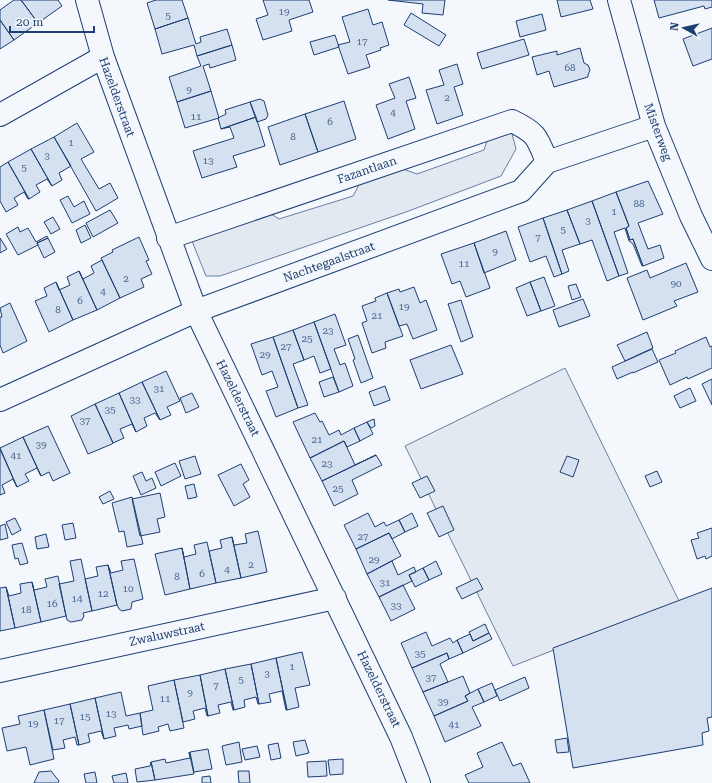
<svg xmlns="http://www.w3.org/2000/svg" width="712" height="783" font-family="'Roboto Serif',serif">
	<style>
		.green { fill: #e3e9f0; stroke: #687fa3 }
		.building { fill: #d5e0f0; stroke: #1d3f73 }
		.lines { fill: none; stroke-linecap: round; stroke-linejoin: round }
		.minor-casing { stroke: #1d3f73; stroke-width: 24 }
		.minor { stroke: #f4f7fb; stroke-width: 22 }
		.labels { text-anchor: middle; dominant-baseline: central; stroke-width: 3; stroke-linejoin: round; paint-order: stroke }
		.number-label { font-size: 10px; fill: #4b6792 }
		.street-label { font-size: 12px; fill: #1d3f73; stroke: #f4f7fb }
	</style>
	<rect width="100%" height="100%" fill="#f4f7fb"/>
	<!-- green -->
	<path class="green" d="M511,130l5,19 -15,27 -95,36 -186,64h-14l-16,-40 75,-26 14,9 74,-23 9,-17 38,-11 17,6 67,-24 4,-12z
		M565,368l114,233 -166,65 -108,-220z"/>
	<!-- building -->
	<path class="building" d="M14,0h7l17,23 -24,17 -14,-20v-10z
		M21,0h37l4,6 -24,17z
		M156,0h26l6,18 -33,11 -8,-26z
		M263,0h46l4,12 -24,8 3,11 -29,9 -7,-21 12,-4z
		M388,0h57l-2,15 -21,-2 1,-9z
		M557,0h33l3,9 -32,8z
		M654,0h58v7l-7,2 -1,-3 -45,12z
		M368,9l5,16 9,-3 7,23 -9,3 1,2 -15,5 4,12 -22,7 -10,-29 12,-3 -8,-25z
		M411,13l35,22 -7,11 -35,-21z
		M542,14l4,16 -26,7 -4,-16z
		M188,18l8,26 5,-2 -1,-5 27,-8 5,16 -35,11 -3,-11 -32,9 -7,-25z
		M0,20l14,20 -14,9z
		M712,28v31l-19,7 -10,-27z
		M335,35l4,12 -25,8 -4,-13z
		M524,39l5,16 -47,14 -5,-16z
		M232,45l4,15 -26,8 -1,-4 -6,2 8,25 -34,11 -8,-25 32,-11 -4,-10z
		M580,48l4,15 4,2 2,5 -2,5v2l-34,10 -5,-16 -12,4 -5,-18 25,-6v4z
		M457,64l6,20 -9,3 9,28 -26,9 -11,-34 18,-5 -5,-15z
		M409,77l7,21 -10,3 9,28 -27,10 -12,-34 19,-7 -6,-14z
		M211,91l8,27 -34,10 -8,-26z
		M260,99l4,2 4,14 -2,4 -9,3 -7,-20z
		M344,101l12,38 -38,13 -13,-38z
		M250,102l6,15 -35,12 -3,-11 8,-4 -1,-4z
		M305,114l13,38 -38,13 -12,-38z
		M256,117l9,29 -32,10 4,11 -35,11 -9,-27 41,-13 -4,-11 -9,2z
		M77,123l17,29 -13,7 18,30 11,-6 8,15 -22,13 -42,-74z
		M54,137l17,29 -12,7 3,7 -10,6 -21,-37z
		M31,149l21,37 -5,-7 -11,6 4,7 -11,7 -21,-37z
		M8,162l21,37h-1l-4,-7 -10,6 4,7 -12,7 -6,-11v-34z
		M648,181l15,33 -25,9 10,26 12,-4 4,13 -21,8 -10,-27 -3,1 -4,-12 3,-2 -13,-34z
		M616,192l13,34 -3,2 4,12 3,-1 10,27h-1l-9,-22 -4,-3 -4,-13 -11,4 14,41 -9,3 -27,-75z
		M68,196l6,11 10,-6 6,13 -18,9 -12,-23z
		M592,201l27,75 -12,5 -15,-41 -12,4 -13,-34z
		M110,210l8,13 -25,14 -7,-14z
		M567,210l13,34 -18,6 7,21 -7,3 -19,-56z
		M53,217l7,12 -9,5 -7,-12z
		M543,218l19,56 -8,3 -8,-21 -16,6 -12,-35z
		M85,225l6,13 -10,5 -5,-13z
		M18,227l2,5 8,-4 8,14 11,-6 1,2 -11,5 1,2 -20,10 -12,-21z
		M506,231l10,29 -32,13 -10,-30z
		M139,237l10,23 -3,1 6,13 -11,5 3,8 -24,11 -19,-40 12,-6 -1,-2z
		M0,238l7,11 -7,4z
		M48,238l7,14 -11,6 -7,-15z
		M474,243l16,45 -24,9 -6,-16 -8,3 -11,-30z
		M102,260l18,38 -23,12 -18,-39 4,8 11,-6 -3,-7z
		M686,263l12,29 -24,9 3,5 -34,14 -16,-42 20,-8 3,8z
		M79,271l18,39 -24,10 -17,-38 3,8 11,-5 -3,-8z
		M544,277l11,29 -14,5 -11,-29z
		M56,282l17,38 -24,12 -14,-31 12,-5 -3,-8z
		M530,282l11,29 -14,5 -11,-28z
		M576,284l5,13 -9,3 -4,-14z
		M414,287l6,16 6,-3 11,30 -24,9 -6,-15 -8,2 -12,-33 12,-4 1,3z
		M387,293l16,43 -18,6 1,6 -14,5 -10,-30 5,-2 -5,-15 14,-5 -1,-3z
		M583,299l7,17 -31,11 -6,-17z
		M461,300l12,37 -12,5 -13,-38z
		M10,303l17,38 -24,12 -3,-8v-28h2l-2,-9z
		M335,314l11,31 -12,4 6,16 5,-2 8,23 -14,6 -25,-70z
		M314,322l17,47 -11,4 -6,-17 -10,4 -11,-30z
		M293,330l11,30 -11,4 15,41 -10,3 -25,-71z
		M647,332l6,16 -28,13 -8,-16z
		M358,335l15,43 -12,5 -8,-23 2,-1 -7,-20z
		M273,337l25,71 -22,9 -10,-26 12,-4 -6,-16 -10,4 -11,-31z
		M706,337l4,10 2,-1v22l-24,11 -1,-2 -17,8 -11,-25 17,-7 -1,-2z
		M451,345l12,29 -42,15 -11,-29z
		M652,349l6,13 -25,11v-1l-16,7 -5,-12z
		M166,371l14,30 -13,6 4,8 -11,5 -18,-38z
		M333,377l6,15 -15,5 -5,-15z
		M712,379v26l-10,-21z
		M142,382l18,38 -5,-7 -11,5 3,8 -11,6 -17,-39z
		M385,386l5,14 -16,6 -5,-14z
		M690,388l6,13 -16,7 -6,-12z
		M119,393l17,39 -4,-8 -12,5 4,9 -11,5 -18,-39z
		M192,393l7,14 -13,6 -6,-15z
		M95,404l18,39 -1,1 -24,10 -17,-38z
		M315,413l5,9 2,-1 7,14 10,-5 2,5 13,-7 6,13 -13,6 -3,-6 -34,17 -17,-36z
		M374,419l1,7 -4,2 -4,-6z
		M367,422l6,12 -13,7 -6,-13z
		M48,426l22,47 -17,8 -4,-9 -8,4 -18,-39z
		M23,437l18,39 -4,-8 -12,6 4,7 -12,6 -17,-39z
		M344,441l11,24 21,-10 -54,26 -12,-23z
		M0,449l17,38 -4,-8 -11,6 3,8 -5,2z
		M376,455l6,10 -30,15 6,14 -24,12 -12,-25z
		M195,456l6,18 -16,5 -6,-18z
		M567,456l12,4 -6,17 -13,-5z
		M175,463l6,13 -20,10 -6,-14z
		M241,464l8,16 -6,4 7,13 -16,9 -16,-31z
		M657,471l5,11 -12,5 -5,-11z
		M142,472l4,9 6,-3 4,10 -15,7 -8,-19z
		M427,476l8,15 -15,7 -8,-15z
		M194,484l3,13 -9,2 -3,-13z
		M110,491l4,8 -11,5 -4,-7z
		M160,493l5,24 -8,2 3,13 -20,4 -8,-37z
		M132,497l11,47 -16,3 -3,-16 -5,1 -7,-29z
		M443,506l11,24 -15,7 -12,-24z
		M368,513l7,14 9,-5 2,4 13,-6 6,12 -13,7 -3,-6 -33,16 -12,-24z
		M412,513l6,13 -13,6 -6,-12z
		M15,518l6,12 -9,5 -6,-13z
		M73,523l3,15 -11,2 -3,-15z
		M5,524l3,14 -8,2v-14z
		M712,528v28l-6,3 -1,-3 -8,3 -6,-19 8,-2 -2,-5z
		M258,531l9,41 -26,6 -9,-41 2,8 13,-2 -2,-9z
		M389,533l12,23 -34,18 -11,-25z
		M46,534l3,13 -12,2 -2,-12z
		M232,537l9,41 -25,5 -7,-32 13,-3 -2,-8z
		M207,542l9,41 -26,6 -8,-41 2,9 12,-3 -2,-9z
		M22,543l6,20 -8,2 -2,-7 -3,1 -3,-14z
		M182,548l8,41 -25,6 -10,-41z
		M81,559l11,52 -9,2 1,3 -2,4 -11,2 -4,-2 -8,-36 15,-3 -4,-20z
		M134,559l9,40 -11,3 -1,7 -9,2 -3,-2 -2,-4 -9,-40 3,8 12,-3 -2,-9z
		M392,561l6,14 16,-8 2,5 -7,3 3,6 -33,16 -12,-23z
		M436,561l6,13 -13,6 -6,-12z
		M108,565l9,40 -25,6 -7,-32 13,-3 -2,-9z
		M423,568l6,12 -14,7 -6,-12z
		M58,576l8,40 -25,6 -9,-40 2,8 13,-3 -2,-8z
		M477,578l6,11 -21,10 -6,-11z
		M32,582l9,40 -26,6 -9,-41 3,9 12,-3 -1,-9z
		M403,585l12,24 -24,12 -12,-24z
		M6,587l9,41 -15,3v-43z
		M712,588v129l-5,1 2,13 -7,2 1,12 -130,23 -20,-120z
		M485,624l4,9 -16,8 -4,-9z
		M426,632l6,14 18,-8 3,5 4,-3 6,13 -14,6 -2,-6 -35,15 -11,-25z
		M489,633l3,6 -29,14 -6,-13 13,-6 3,7z
		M302,652l8,33 -15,3 4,19 -12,3 -11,-52z
		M447,653l2,6 -9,5 8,18 -25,10 -11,-24z
		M276,658l11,52h-1l-4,-19 -13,3 2,8 -12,2 -8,-40z
		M251,664l8,40h-1l-2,-7 -12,3 1,7 -11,3 -9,-41z
		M225,669l9,41h-1l-2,-8 -13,3 2,8 -12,3 -8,-41z
		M200,675l8,41h-1l-2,-8 -12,3 2,8 -12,3 -9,-42z
		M463,676l7,17 -5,3 3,5 -34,15 -11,-24z
		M525,677l4,11 -29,13 -5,-11z
		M174,680l10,48 -14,3 -2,-7 -10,3 1,4 -16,4 -3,-22 13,-3 -5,-24z
		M492,683l5,13 -13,6 -6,-13z
		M478,689l6,13 -12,5 9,19 -36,16 -11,-26 34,-15 -3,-5z
		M121,692l5,24 14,-3 2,13 -13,3 -1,-4 -14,3 2,8 -12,3 -9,-41z
		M95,698l9,41 -3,-8 -13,3 2,8 -11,3 -9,-41z
		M70,704l9,41h-2l-2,-8 -12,3 2,8 -12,2 -9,-40z
		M44,710l10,49 -24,6 -4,-18 -19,4 -5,-23 18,-4 -2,-8z
		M567,738l2,14 -12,1 -2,-13z
		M305,740l4,13 -13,3 -3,-14z
		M239,742l3,20 -16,3 -4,-19z
		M502,742l11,24 8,-3 9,20h-61l-4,-8 18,-8 -6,-14z
		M278,743l3,15 -10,2 -3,-15z
		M257,746l3,11 -15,3 -3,-11z
		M208,749l4,20 -18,3 -4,-20z
		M189,752l5,22 -39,6 -4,-18 14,-3 1,4 24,-5z
		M343,759v15l-13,1 -2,-15z
		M326,761l1,15 -19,1 -1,-15z
		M151,762l4,18 -18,2 -2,-13 15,-3z
		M51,771l8,10 -1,2h-24l5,-11z
		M238,771h11l1,12h-11z
		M95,772l2,11h-11l-2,-9z
		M126,773l2,10h-14l-2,-7z
		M210,776l1,7h-9v-6z"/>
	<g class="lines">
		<!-- minor casing -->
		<g class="minor-casing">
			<path id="minor" d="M87,0l16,57 93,254 205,426 18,46
				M619,0l35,126 37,90 21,43
				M0,115l103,-58
				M168,238l344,-117c25,12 25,16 35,41
				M0,400l196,-89 325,-120 26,-29 107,-36
				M0,671l335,-73"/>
		</g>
		<!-- minor -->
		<use href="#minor" class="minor"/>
	</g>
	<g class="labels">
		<!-- number labels -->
		<g class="number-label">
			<text x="284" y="11">19</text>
			<text x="168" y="15">5</text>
			<text x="362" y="41">17</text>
			<text x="570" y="67">68</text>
			<text x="189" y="89">9</text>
			<text x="447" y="97">2</text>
			<text x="393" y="112">4</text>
			<text x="196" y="116">11</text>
			<text x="330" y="121">6</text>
			<text x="293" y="136">8</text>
			<text x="71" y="142">1</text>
			<text x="47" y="155">3</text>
			<text x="208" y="160">13</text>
			<text x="24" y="167">5</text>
			<text x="639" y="203">88</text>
			<text x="614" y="211">1</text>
			<text x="588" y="220">3</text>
			<text x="563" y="229">5</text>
			<text x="538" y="237">7</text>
			<text x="495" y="251">9</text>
			<text x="464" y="263">11</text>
			<text x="126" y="278">2</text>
			<text x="676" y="283">90</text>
			<text x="103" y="291">4</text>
			<text x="80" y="300">6</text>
			<text x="404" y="306">19</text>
			<text x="58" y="309">8</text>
			<text x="377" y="315">21</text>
			<text x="328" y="330">23</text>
			<text x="307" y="338">25</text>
			<text x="286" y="346">27</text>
			<text x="265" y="354">29</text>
			<text x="159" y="388">31</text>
			<text x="135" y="399">33</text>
			<text x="110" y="409">35</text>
			<text x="85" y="420">37</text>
			<text x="317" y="439">21</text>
			<text x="41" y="444">39</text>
			<text x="16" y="455">41</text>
			<text x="327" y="463">23</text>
			<text x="338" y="488">25</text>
			<text x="363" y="536">27</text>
			<text x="374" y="559">29</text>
			<text x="251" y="564">2</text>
			<text x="227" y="569">4</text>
			<text x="202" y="573">6</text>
			<text x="177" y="576">8</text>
			<text x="385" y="582">31</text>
			<text x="128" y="588">10</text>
			<text x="103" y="593">12</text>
			<text x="77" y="598">14</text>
			<text x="52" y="603">16</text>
			<text x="396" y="605">33</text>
			<text x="26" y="609">18</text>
			<text x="420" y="653">35</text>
			<text x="292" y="666">1</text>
			<text x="267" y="673">3</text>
			<text x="431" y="677">37</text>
			<text x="241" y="679">5</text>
			<text x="216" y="685">7</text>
			<text x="190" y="692">9</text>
			<text x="165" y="698">11</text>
			<text x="443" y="701">39</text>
			<text x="111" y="713">13</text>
			<text x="85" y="716">15</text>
			<text x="59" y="720">17</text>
			<text x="33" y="723">19</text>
			<text x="454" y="724">41</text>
		</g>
		<!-- street labels -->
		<g class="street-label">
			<text transform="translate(117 97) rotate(70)">Hazelderstraat</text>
			<text transform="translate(658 132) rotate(70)">Misterweg</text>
			<text transform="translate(367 170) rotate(-19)">Fazantlaan</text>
			<text transform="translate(329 262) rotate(-20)">Nachtegaalstraat</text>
			<text transform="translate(238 398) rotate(64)">Hazelderstraat</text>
			<text transform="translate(167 634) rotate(-12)">Zwaluwstraat</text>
			<text transform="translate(379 689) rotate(64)">Hazelderstraat</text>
		</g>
	</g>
	<!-- north arrow -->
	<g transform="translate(684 28) rotate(278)" stroke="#f4f7fb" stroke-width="3" paint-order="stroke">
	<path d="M0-3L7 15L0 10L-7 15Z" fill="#1d3f73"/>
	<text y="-6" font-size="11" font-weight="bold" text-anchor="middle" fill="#1d3f73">N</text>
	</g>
	<!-- scale -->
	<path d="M10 26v6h84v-6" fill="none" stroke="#1d3f73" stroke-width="2"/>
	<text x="16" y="26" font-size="12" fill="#1d3f73" stroke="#f4f7fb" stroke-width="3" paint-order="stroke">20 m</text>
</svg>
